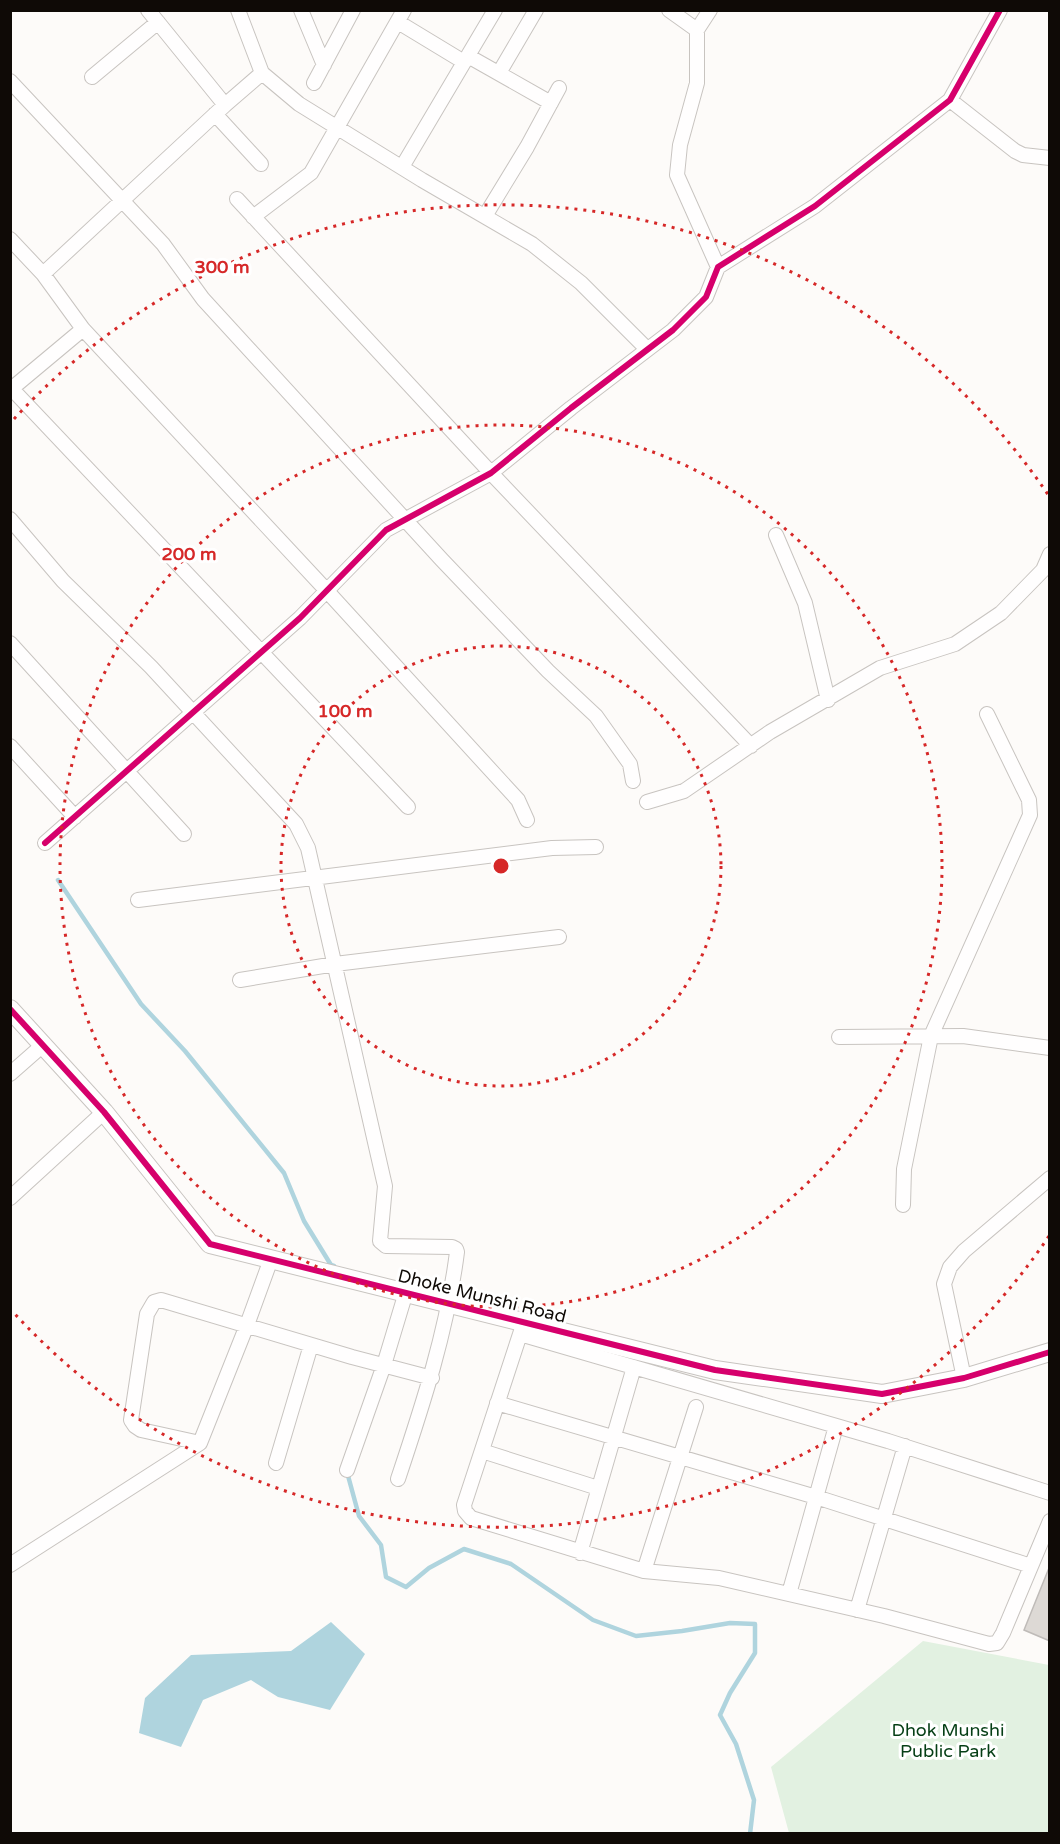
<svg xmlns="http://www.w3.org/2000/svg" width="1060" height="1844" font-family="'Varela Round',sans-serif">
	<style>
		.green { fill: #e2f1e1 }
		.water { fill: #afd4de }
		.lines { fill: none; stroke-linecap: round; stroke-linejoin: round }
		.stream { stroke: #afd4de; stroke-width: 4.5 }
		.building { fill: #ddd9d5; stroke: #bfbbb8; stroke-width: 1.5 }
		.minor-casing { stroke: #c8c4c0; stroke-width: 16 }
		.tertiary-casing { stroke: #c8c4c0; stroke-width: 20 }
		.minor { stroke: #fffefe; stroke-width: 14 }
		.tertiary { stroke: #fffefe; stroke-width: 18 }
		.cycleway-casing { stroke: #fff; stroke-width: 10 }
		.cycleway { stroke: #d6006c; stroke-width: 6 }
		.ring { fill: none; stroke: #d62828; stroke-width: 3; stroke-dasharray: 3 6 }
		.labels { text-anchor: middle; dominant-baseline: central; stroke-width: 6; stroke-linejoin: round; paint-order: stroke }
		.street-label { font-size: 18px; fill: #0f0a06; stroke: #fff }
		.park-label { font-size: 18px; fill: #053e15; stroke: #fff }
		.centre { fill: #d62828; stroke: #fff; stroke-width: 3 }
		.ring-label { font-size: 18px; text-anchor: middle; font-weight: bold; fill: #d62828; stroke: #fff; stroke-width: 6; stroke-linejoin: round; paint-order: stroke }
	</style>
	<rect width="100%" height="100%" fill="#fdfbf9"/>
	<!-- green -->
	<path class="green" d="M923,1641l126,24v168h-260l-18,-66z"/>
	<!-- water -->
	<path class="water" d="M331,1622l34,32 -35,56 -52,-13 -27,-17 -48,20 -22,47 -42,-14 6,-35 46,-43 100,-4z"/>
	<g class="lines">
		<!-- stream -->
		<path class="stream" d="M58,880l83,124 44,47 99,122 20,48 27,44 3,1
			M347,1472l12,44 22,29 5,32 20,10 23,-19 35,-19 47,15 82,56 43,16 46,-5 48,-8 25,1v29l-25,40 -10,22 16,29 18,56 -4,34"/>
	</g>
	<!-- building -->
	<path class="building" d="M1049,1568h1v73l-26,-11z"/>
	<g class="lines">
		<!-- minor casing -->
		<g class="minor-casing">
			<path id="minor" d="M148,10l77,95
				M301,10l23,55
				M669,10l28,20v53l-17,62 -3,30 41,92
				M398,22l66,40
				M697,30l13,-20
				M468,56l83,47
				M262,73l37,31 123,76 110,64 49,39 66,66
				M499,73l37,-63
				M92,77l66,-55
				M10,81l153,163 40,55 239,261 106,111 48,45 34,48 3,17
				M314,83l39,-73
				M950,100l65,51 8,4 27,3
				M215,114l46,50
				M402,167l93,-157
				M237,199l254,274 260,273
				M485,216l42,-69 32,-59
				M253,217l58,-44 93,-163
				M10,239l33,35
				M83,329l244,262 191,209 9,20
				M12,389l396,418
				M10,390l73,-61 -40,-55 182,-169 37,-32 -24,-63
				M10,519l53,62 88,86 145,157 12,24 77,338 -5,55 6,5 66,1 4,2 1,3c-10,79 -34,152 -59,227
				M776,535l29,68 23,97
				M10,643l174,191
				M10,746l65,71
				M647,802l37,-11 86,-59 110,-64 75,-24 46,-31 42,-43 7,-16
				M45,843l255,-225 86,-88 105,-57 80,-65 102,-78 33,-33 12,-30 97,-61 135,-106 50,-90
				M138,900l414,-52 44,-1
				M240,980l95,-16 224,-27
				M839,1037l124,-1 87,12
				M10,1074l33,-29
				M10,1198l94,-86
				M903,1205l1,-36 27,-133 99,-221 -1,-15 -42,-86
				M524,1322l-60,183 1,6 6,7 173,53 75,7 165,38 105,28 8,-1 6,-10 47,-112
				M520,1334l368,107 162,52
				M964,1378l-20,-94 6,-17 14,-16 86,-73
				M497,1403l319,94 215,69
				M200,1443l-59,-13 -6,-4 -4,-6 16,-106 7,-12 7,-2 191,57 80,21
				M482,1451l116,37
				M276,1463l35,-118
				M347,1470l37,-105 22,-73
				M580,1553l54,-186
				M10,1565l190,-122 47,-118 24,-66
				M644,1571l52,-164
				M789,1594l47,-168
				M857,1610l48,-164"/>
		</g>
		<!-- tertiary casing -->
		<g class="tertiary-casing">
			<path id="tertiary" d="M10,1009l94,103 106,132 505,126 167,24 82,-16 86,-26"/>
		</g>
		<!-- minor -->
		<use href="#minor" class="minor"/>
		<!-- tertiary -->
		<use href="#tertiary" class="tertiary"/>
		<!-- cycleway casing -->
		<g class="cycleway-casing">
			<path id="cycleway" d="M45,843l255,-225 86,-88 105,-57 80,-65 102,-78 33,-33 12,-30 97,-61 135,-106 50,-90
				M10,1009l94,103 106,132 505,126 167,24 82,-16 86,-26"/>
		</g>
		<!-- cycleway -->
		<use href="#cycleway" class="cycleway"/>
	</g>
	<!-- distance rings -->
	<g class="ring">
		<circle cx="501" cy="866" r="220"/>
		<circle cx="501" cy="866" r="441"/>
		<path d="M1049 1236A661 661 0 0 1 14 1313M14 419A661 661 0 0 1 1049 496"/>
	</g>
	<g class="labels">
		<!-- street labels -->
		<g class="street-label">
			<text transform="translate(482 1296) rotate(14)">Dhoke Munshi Road</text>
		</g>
		<!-- park labels -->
		<g class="park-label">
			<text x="948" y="1730">Dhok Munshi<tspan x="948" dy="21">Public Park</tspan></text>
		</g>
	</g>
	<circle cx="501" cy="866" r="9" class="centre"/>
	<g class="ring-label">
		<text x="222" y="273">300 m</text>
		<text x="189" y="560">200 m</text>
		<text x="345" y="717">100 m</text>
	</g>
	<!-- border -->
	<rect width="1060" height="1844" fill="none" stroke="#0f0a06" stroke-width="24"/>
</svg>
